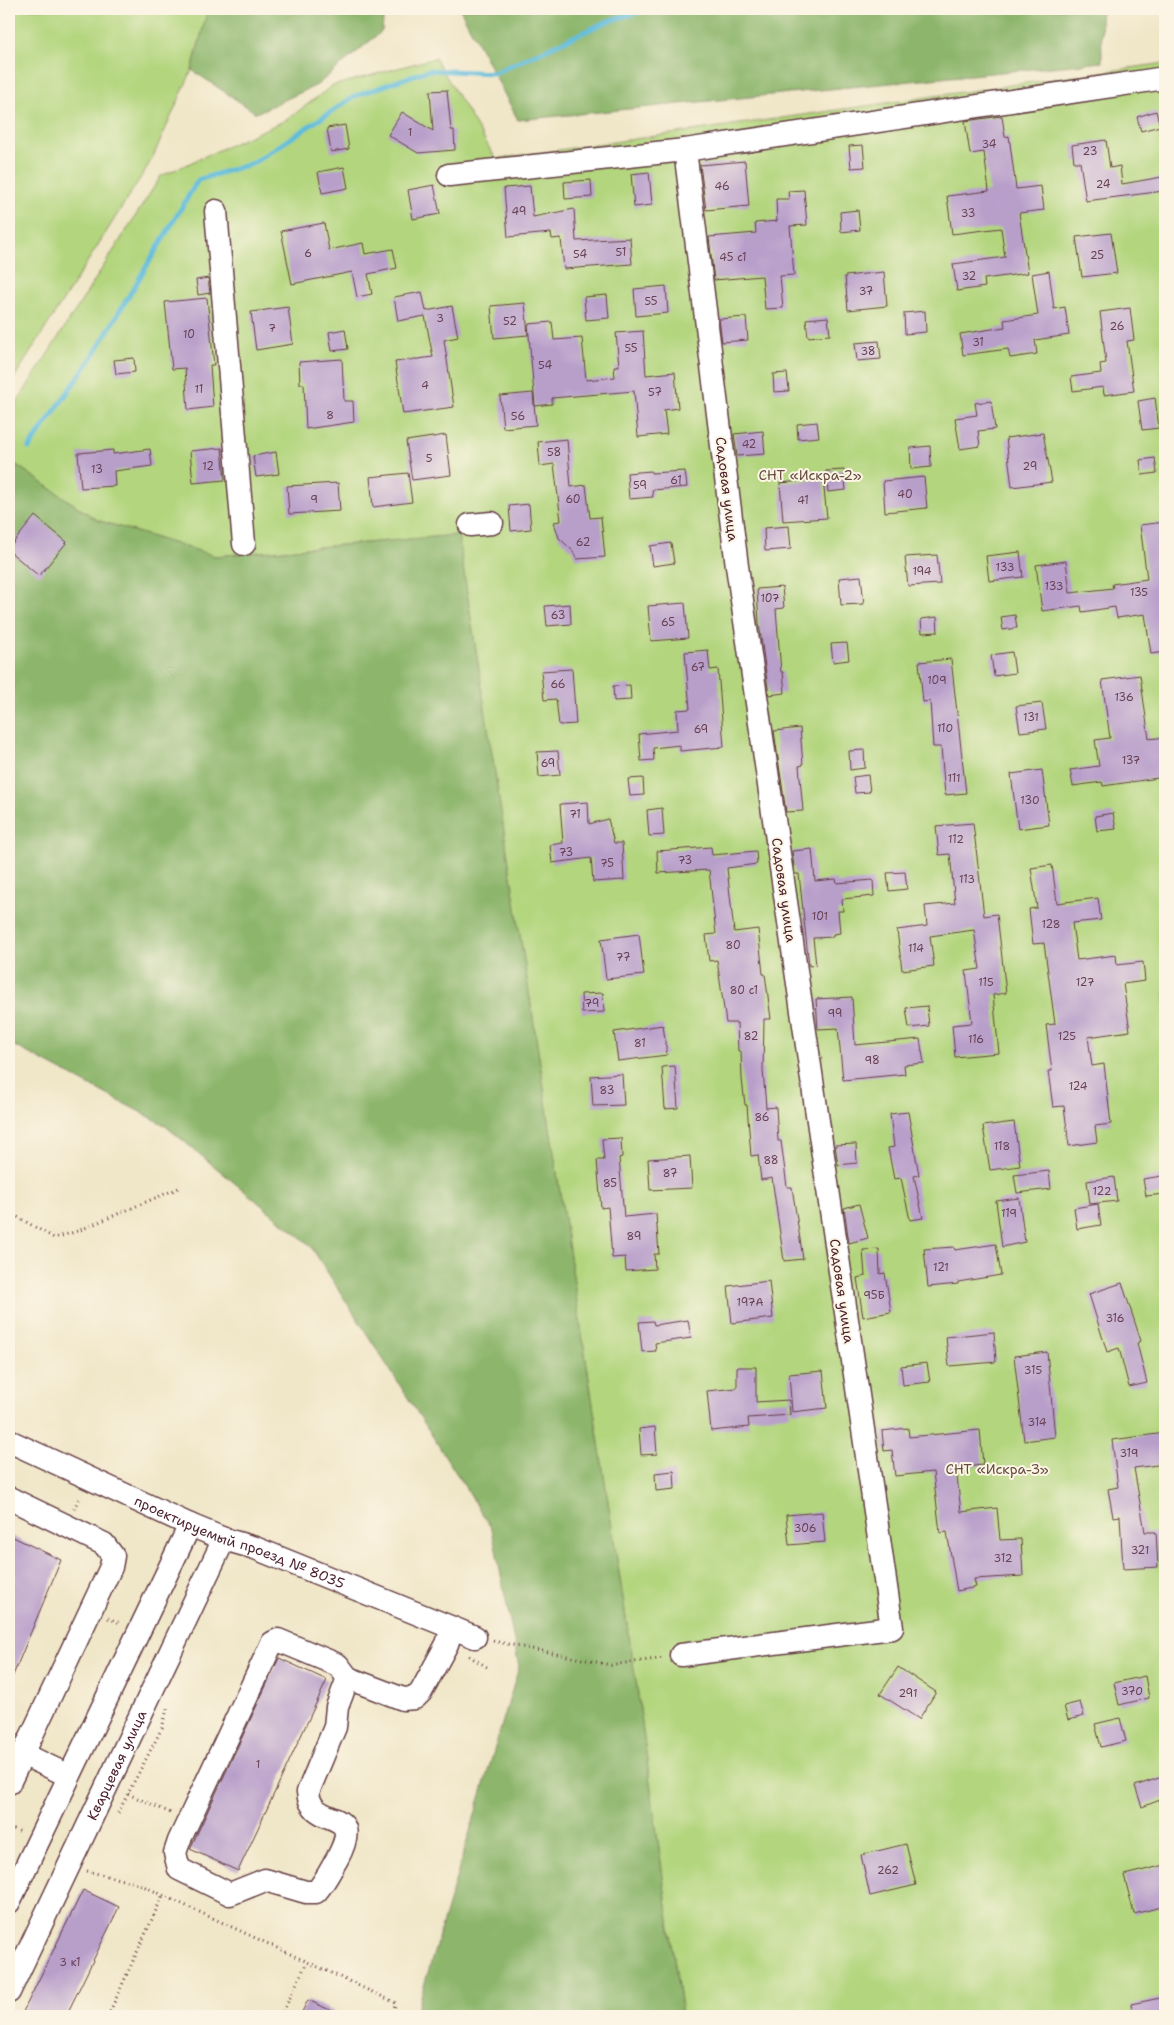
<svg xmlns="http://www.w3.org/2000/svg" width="1174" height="2025" font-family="'Shantell Sans',sans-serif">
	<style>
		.green { fill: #b2d57d; stroke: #7e7a54 }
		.forest { fill: #8db66c; stroke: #6c6a4c }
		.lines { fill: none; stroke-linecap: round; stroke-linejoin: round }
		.stream { stroke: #5dbbdb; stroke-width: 5 }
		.building { fill: #b89fca }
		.minor-casing { stroke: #633d43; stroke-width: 25 }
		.path { stroke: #633d43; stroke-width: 3; stroke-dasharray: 1 4; stroke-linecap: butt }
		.minor { stroke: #fff; stroke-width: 22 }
		.labels { text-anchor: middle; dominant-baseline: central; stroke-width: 4; stroke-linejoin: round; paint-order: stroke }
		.number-label { font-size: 11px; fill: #663f53 }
		.park-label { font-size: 14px; fill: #644c40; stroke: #fcf5e5 }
		.street-label { font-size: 14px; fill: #4a1f2b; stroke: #fcf5e5 }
	</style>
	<rect width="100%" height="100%" fill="#fcf5e5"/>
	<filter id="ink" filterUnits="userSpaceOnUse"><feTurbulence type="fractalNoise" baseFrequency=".02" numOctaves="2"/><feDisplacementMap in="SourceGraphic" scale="10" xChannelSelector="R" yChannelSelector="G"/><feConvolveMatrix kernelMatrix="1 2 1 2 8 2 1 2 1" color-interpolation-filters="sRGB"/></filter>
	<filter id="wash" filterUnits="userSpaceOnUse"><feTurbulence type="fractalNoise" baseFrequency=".0096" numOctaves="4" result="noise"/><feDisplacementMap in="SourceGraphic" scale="20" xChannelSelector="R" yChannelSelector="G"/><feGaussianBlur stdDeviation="1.12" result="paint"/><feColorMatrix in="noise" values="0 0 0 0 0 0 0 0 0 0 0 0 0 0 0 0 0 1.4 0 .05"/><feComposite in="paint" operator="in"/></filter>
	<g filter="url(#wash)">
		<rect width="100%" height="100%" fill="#f0e6c8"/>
		<!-- green -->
		<path class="green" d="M9,9h199l-16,61 -41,91 -142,225z
			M435,58l61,101 669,-96v1953h-483l-44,-321 -180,-1160 -243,21 -118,-36 -88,-60v-45l152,-239 127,-57 44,-33z"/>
		<!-- forest -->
		<path class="forest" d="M208,9h176l-2,22 -65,54 -61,28 -64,-43z
			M460,9h641l1,53 -584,58z
			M9,460l88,60 118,36 243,-21 180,1160 44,321h-267l104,-349 -27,-138 -182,-284 -147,-121 -154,-81z"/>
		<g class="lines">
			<!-- stream -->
			<path class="stream" d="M29,448l64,-92 105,-176 55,-17 102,-67 74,-26 65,3 114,-52 41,-12
				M9,478l4,-6"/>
		</g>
		<g id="blocks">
			<!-- building -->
			<path class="building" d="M447,90l4,40h3l1,20 -37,3 -30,-18 14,-23 31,19 -3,-40z
				M1156,111l4,15 -19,5 -4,-14z
				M1002,116l3,21 4,-1 7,53 25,-3 3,24 -25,3 9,60 -44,6 1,8 -28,4 -4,-27 52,-7 -4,-29 -49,6 -5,-38 42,-5 -5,-39 -14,2 -5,-33z
				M345,125l4,24 -18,3 -4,-24z
				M1106,140l4,28 10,-2 2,18 40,-7 2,14 -78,10 -6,-39h-6l-2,-17z
				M863,145l2,22 -14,1 -2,-22z
				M745,161l4,45 -43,4 -6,-45z
				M344,167l4,21 -26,5 -4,-21z
				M649,172l3,33 -18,2 -3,-33z
				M591,180l1,17 -27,2 -1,-17z
				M434,185l6,29 -27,5 -5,-29z
				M530,186l3,31 41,-8 2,32 54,-3 2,26 -68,5 -3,-31 -9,1 -1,-6 -43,4 -4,-49z
				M804,190l3,35 -17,1 4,49 -14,1 3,32 -18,1 -3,-33 -48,4 -5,-43 47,-4 -1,-10 22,-2 -1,-22h13l-1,-8z
				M858,210l2,20 -19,2 -1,-20z
				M324,223l5,27 34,-7 2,11 28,-5 4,19 -29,6 4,20 -15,3 -5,-25 -60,12 -11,-53z
				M1111,233l6,40 -35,4 -6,-40z
				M1049,271l5,38 11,-2 4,28 -34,5 2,14 -27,4 -2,-9 -45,6 -3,-21 45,-7 -1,-7 34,-5 -6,-41z
				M884,272l3,34 -39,4 -3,-34z
				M208,278l2,15 -12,2 -2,-15z
				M666,286l2,27 -32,3 -2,-27z
				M422,292l4,19 26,-5 6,31 -14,3 10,67 -51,7 -8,-52 38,-5 -8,-41 -27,5 -4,-24z
				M607,295l2,23 -23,2 -2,-23z
				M207,298l7,67h-4l3,42 -25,3 -3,-42 -13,1 -7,-67z
				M525,303l3,32 -34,3 -3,-32z
				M288,307l5,37 -37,6 -5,-38z
				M1130,308l4,32 -7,1 7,50 -30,4 -1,-8 -30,4 -2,-14 30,-4 -1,-9 6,-1 -6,-51z
				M925,311l1,21 -21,2 -1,-21z
				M746,317l2,23 -26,2 -3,-23z
				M828,317l2,18 -22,2 -2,-18z
				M552,322l2,18 28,-2 4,42 29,-3 -1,-11h5l-3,-33 27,-2 3,44 29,-3 3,36 -14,2 3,24 -29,3 -4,-46 -82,7v6l-17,2 -7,-82z
				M345,329l3,20 -16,2 -3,-19z
				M879,341l2,18 -24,2 -2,-18z
				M134,358l1,14 -19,2 -2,-14z
				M342,359l2,42h9l1,21 -48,7 -2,-45h-4l-1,-22z
				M787,373l2,18 -15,1 -1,-18z
				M533,393l3,32 -33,3 -3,-32z
				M1155,398l4,30 -17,2 -4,-29z
				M991,401l4,28 -17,2 2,15 -20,3 -5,-31 22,-3 -2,-12z
				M817,422l2,15 -21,2 -1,-15z
				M763,431l2,23 -28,2 -3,-22z
				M1043,433l9,49 -40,5 -6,-49z
				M446,435l5,40 -39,5 -6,-39z
				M567,439l4,48 15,-2 4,33 11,-1 4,40 -28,2 -5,-9 -13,-12 -5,-16 7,-1 -7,-57 -14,2 -2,-24z
				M930,446l1,21 -20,2 -1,-21z
				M222,448l3,32 -32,3 -3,-32z
				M150,449l2,17 -38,5 1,15 -34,2 -3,-35 35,-3v4z
				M276,452l3,22 -23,3 -3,-21z
				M1155,458l2,15 -15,2 -2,-15z
				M844,470l2,20 -18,2 -2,-21z
				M651,471v2l34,-2 2,16 -35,3 1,7 -24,2 -2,-26z
				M408,473l4,29 -39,5 -3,-30z
				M924,477l3,31 -42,4 -2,-31z
				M823,479l4,39 -44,3 -3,-38z
				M338,483l2,28 -51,3 -2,-28z
				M529,504l2,25 -20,2 -2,-25z
				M35,516l32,26 -28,34 -30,-25v-3z
				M1165,522v44h-4l4,35v51l-14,2 -6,-40 -28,4 -2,-11 -33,5 -1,-6 -39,5 -6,-46 30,-4 4,32 43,-5 -1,-4 35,-5 -7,-54z
				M789,526l2,23 -26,2 -1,-23z
				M671,543l3,20 -21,3 -3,-20z
				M1020,552l3,25 -34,4 -3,-25z
				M937,555l3,29 -32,2 -3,-29z
				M861,576l3,28 -23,1 -2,-27z
				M782,587l2,21 -8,1 5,63h2l2,21 -16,2 -10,-72 -2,-34z
				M685,603l3,35 -37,3 -3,-35z
				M570,604l1,20 -24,2 -2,-20z
				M1015,615l2,13 -14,2 -2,-13z
				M937,617l1,15 -16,1 -1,-14z
				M847,643l2,17 -16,2 -2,-18z
				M708,650l2,20 8,-1 6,78 -44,4v-6l-27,3 1,12 -13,1 -2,-27 39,-4 -1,-20 13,-1 -5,-57z
				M1012,652l3,21 -21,3 -3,-21z
				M951,659l15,134 -21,2 -4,-48h-8l-3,-46 -7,1 -4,-40z
				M572,669l4,55 -17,1 -3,-26 -12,1 -3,-29z
				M1140,675l9,64 16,-2v40l-62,9 -1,-4 -29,4 -3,-16 29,-4 -4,-26 15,-2 -8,-58z
				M630,685l1,15 -17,1 -1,-15z
				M1042,703l4,26 -26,3 -4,-26z
				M800,728l3,37 -4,1 4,45 -17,1 -12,-81z
				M864,750l1,18 -15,2 -1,-19z
				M558,751l2,24 -21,2 -2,-25z
				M1042,770l7,55 -31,4 -7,-55z
				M868,775l2,17 -15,1 -2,-16z
				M643,778l1,17 -14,1 -2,-17z
				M588,802l1,22 19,-5 6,24h8l2,37 -31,2 -2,-24 -39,5 -2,-18 13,-2 -3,-39z
				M662,808l2,27 -15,1 -2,-26z
				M1113,813l3,16 -19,2 -2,-15z
				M973,823l11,93 13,-2 9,79 -13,2 6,58 -44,4 -3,-32 20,-2 -6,-52 14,-2 -6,-39 -44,6 4,30 -32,4 -5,-40 30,-4 -2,-20 30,-3 -5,-49 -11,1 -3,-29z
				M711,847l1,8 44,-4 1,13 -30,4 7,64 24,-3 5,45h2l6,45h-7l-1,51 3,38 10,-1 2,34h3l6,46h5l11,72 -19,2 -12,-83 -11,2 -3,-25 -7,1 -4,-51h-2l-3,-26 -1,-28h-3l-1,-28h-11l-9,-63 -8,1 -3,-26 10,-1 -7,-64 -51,3 -1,-22z
				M812,849l3,32 21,-2 1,4 36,-3 1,16 -32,3 1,12h-5l2,22 -7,1v3l-20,1 3,27 -7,1 -10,-92h-4l-3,-23z
				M1052,865l5,38 41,-5 3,22 -29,3 5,37 39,-5 1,10 26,-3 2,19 -22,3 7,47 -42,6 4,29 12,-2 7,60 -16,2 2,16 -28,4 -5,-40 -11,1 -5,-36h4l-6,-46 9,-1 -11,-81 -11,1 -4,-35 8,-1 -6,-40z
				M905,872l2,17 -18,2 -2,-18z
				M639,934l5,41 -38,4 -5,-40z
				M603,993l1,19 -22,1 -1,-19z
				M852,997l3,48 65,-6 4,24 -20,2 1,9 -62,6 -5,-52 -20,1 -2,-30z
				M927,1006l2,20 -20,2 -3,-20z
				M663,1025l4,30 -49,6 -4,-29z
				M675,1066l3,42 -13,1 -3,-42z
				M622,1074l2,31 -31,1 -2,-30z
				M908,1112l11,63 -5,1 9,42 -13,2 -9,-42 -7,1 -6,-31 6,-1 -4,-33z
				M1014,1122l6,44 -30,4 -7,-44z
				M621,1138l1,19 -3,1 5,59 32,-3 3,40h-5l1,15 -29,2 -1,-14 -13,1 -4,-51 -7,1 -4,-48h7l-2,-21z
				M856,1144l1,19 -19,2 -3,-20z
				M690,1156l2,32 -42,2 -2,-31z
				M1049,1171l2,18 -34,4 -3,-18z
				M1162,1176l2,18 -18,2 -3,-17z
				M1114,1177l3,24 -27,3 -3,-23z
				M1019,1198l6,44 -23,5 -6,-46z
				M859,1204l9,34 -19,5 -5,-35z
				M1098,1204l3,21 -24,4 -3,-21z
				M996,1244l5,31 -43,7v2l-30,3 -4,-38 30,-2 1,3z
				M879,1249l1,25 5,-1 6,39 -28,5 -6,-39 8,-2 -2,-26z
				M769,1281l4,37 -41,5 -4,-37z
				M1122,1283l19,58 -4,2 10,40 -18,4 -10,-39 -12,4 -18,-58z
				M688,1320l3,18 -36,5 1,8 -14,1 -3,-30 14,-1 1,4z
				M994,1332l2,30 -47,4 -3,-29z
				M1047,1352l8,85 -31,4 -10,-85z
				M927,1363l3,19 -27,3 -2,-19z
				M737,1367h19v35l33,-2 1,15 -42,3 1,9 -38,4 -4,-40 30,-3z
				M823,1371l4,37 -35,4 -3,-38z
				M655,1427l2,27 -16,1 -2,-26z
				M908,1428l1,9 71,-7 3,35 -27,3 5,44 36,-4 3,32 21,-1 2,37 -49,3 2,8 -19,4 -10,-59 -7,1 -7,-61 -38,4 -3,-26 -8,1 -2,-20z
				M1165,1433v31l-31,4 11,64h11l2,35 -35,2 -3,-53 -7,1 -5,-28 10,-2 -6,-47z
				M674,1471l1,18 -19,2 -1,-18z
				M822,1512l3,30 -36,3 -3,-30z
				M9,1535l52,25 -52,125z
				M279,1658l48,22 -89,191 -48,-22z
				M898,1667l38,25 -17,27 -39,-25z
				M1145,1676l4,22 -30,7 -5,-22z
				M1080,1702l4,14 -16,4 -4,-14z
				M1120,1718l6,23 -25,6 -6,-23z
				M1162,1777l3,8v13l-23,9 -7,-21z
				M906,1844l10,41 -46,11 -9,-41z
				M1165,1865v41l-31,8 -10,-39z
				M83,1890l36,17 -53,109h-45z
				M1165,1997v19h-32l-2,-12z
				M308,2000l35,16h-43z"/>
		</g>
	</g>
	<g filter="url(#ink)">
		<use href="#blocks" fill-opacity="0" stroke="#633d43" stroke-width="1"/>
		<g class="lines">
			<!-- minor casing -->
			<g class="minor-casing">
				<g id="minor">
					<path d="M449,175l236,-25 480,-72"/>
					<path d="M216,211l28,333"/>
					<path d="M470,525l22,-2"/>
					<path id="s1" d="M9,1441l181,84 34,14 31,9 220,89"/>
					<path d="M9,1498l95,46 9,12 -2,11 -88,187"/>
					<path d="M681,1655l211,-27 -155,-1062 -52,-416"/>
					<path d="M348,1678l-11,29 -2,20 -27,65c3,39 59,12 29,67 -7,12 -12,23 -21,33h-10l-41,-12 -35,14 -51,-25 -4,-16 4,-12 93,-198 6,-3 60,25 10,13 55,21 12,-1 6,-6 26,-48 5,-16"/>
					<path d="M9,1783l14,-29 46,22"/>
					<path d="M9,1902l181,-377"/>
					<path id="s2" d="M9,1992l215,-453"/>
				</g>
			</g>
			<!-- path -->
			<path class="path" d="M9,1212l45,26 24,-7 103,-44
				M74,1509l6,-13
				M108,1618l12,5
				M493,1641l118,24 53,-7
				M469,1656l18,11
				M128,1794l43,19
				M118,1813l44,-85 6,-22
				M9,1827l12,5
				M87,1871l52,13 257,119 -6,13
				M108,2016l55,-121
				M281,2016l26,-54"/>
			<!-- minor -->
			<use href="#minor" class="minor"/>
		</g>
	</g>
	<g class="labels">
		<!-- number labels -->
		<g class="number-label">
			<text x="410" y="132">1</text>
			<text x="989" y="144">34</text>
			<text x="1090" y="151">23</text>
			<text x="1103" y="184">24</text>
			<text x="722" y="186">46</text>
			<text x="519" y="211">49</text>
			<text x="968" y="213">33</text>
			<text x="621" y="252">51</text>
			<text x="308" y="253">6</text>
			<text x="580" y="254">54</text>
			<text x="1097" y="255">25</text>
			<text x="733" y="257">45 с1</text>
			<text x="969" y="276">32</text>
			<text x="866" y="291">37</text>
			<text x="651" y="301">55</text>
			<text x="440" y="318">3</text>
			<text x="510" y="321">52</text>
			<text x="1117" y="326">26</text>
			<text x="272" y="328">7</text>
			<text x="189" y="334">10</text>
			<text x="978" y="342">31</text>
			<text x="631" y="348">55</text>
			<text x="868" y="351">38</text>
			<text x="545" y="365">54</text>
			<text x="425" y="385">4</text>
			<text x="199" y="389">11</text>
			<text x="655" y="392">57</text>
			<text x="330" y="415">8</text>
			<text x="518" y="416">56</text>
			<text x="749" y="444">42</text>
			<text x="554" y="452">58</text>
			<text x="429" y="458">5</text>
			<text x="208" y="466">12</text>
			<text x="1030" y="466">29</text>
			<text x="97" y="469">13</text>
			<text x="676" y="480">61</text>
			<text x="640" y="485">59</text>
			<text x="905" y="494">40</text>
			<text x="314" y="499">9</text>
			<text x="573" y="499">60</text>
			<text x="803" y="500">41</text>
			<text x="583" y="542">62</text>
			<text x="1005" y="567">133</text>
			<text x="922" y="571">194</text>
			<text x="1054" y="586">133</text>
			<text x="1139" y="592">135</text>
			<text x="770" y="598">107</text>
			<text x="558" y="615">63</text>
			<text x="668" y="622">65</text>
			<text x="698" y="667">67</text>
			<text x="937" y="680">109</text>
			<text x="558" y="684">66</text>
			<text x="1124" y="697">136</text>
			<text x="1031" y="717">131</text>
			<text x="945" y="728">110</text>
			<text x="701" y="729">69</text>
			<text x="1131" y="760">137</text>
			<text x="548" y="763">69</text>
			<text x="954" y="778">111</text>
			<text x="1030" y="800">130</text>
			<text x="575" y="814">71</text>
			<text x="956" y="839">112</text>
			<text x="566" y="852">73</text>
			<text x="685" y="860">73</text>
			<text x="607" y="863">75</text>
			<text x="967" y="879">113</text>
			<text x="820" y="916">101</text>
			<text x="1051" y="924">128</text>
			<text x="733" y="945">80</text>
			<text x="916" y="948">114</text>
			<text x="623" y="957">77</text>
			<text x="986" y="982">115</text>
			<text x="1085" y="982">127</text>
			<text x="744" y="990">80 с1</text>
			<text x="592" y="1003">79</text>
			<text x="835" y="1013">99</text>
			<text x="751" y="1036">82</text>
			<text x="1067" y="1036">125</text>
			<text x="976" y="1039">116</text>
			<text x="640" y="1043">81</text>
			<text x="872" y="1060">98</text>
			<text x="1078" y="1086">124</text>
			<text x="607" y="1090">83</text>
			<text x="762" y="1117">86</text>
			<text x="1002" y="1146">118</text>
			<text x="771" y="1160">88</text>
			<text x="670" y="1173">87</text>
			<text x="610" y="1183">85</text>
			<text x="1102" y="1191">122</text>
			<text x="1009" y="1213">119</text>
			<text x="634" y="1236">89</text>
			<text x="941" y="1267">121</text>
			<text x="874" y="1295">95Б</text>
			<text x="750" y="1302">197А</text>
			<text x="1115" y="1318">316</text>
			<text x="1033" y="1370">315</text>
			<text x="1037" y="1422">314</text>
			<text x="1129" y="1453">319</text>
			<text x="805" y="1528">306</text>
			<text x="1140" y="1550">321</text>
			<text x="1003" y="1558">312</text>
			<text x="1132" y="1691">370</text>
			<text x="908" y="1693">291</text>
			<text x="258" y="1764">1</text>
			<text x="888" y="1870">262</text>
			<text x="70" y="1962">3 к1</text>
		</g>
		<!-- park labels -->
		<g class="park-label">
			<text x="810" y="475">СНТ «Искра-2»</text>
			<text x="997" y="1469">СНТ «Искра-3»</text>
		</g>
		<!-- street labels -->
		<g class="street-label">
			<text transform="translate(727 489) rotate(83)">Садовая улица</text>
			<text transform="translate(784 890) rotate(82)">Садовая улица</text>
			<text transform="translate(842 1291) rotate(82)">Садовая улица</text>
			<text stroke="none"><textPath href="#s1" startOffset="252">проектируемый проезд № 8035</textPath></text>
			<text stroke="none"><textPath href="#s2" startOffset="251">Кварцевая улица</textPath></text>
		</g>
	</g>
	<!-- margin -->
	<rect width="1174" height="2025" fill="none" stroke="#fcf5e5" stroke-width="30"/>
</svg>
